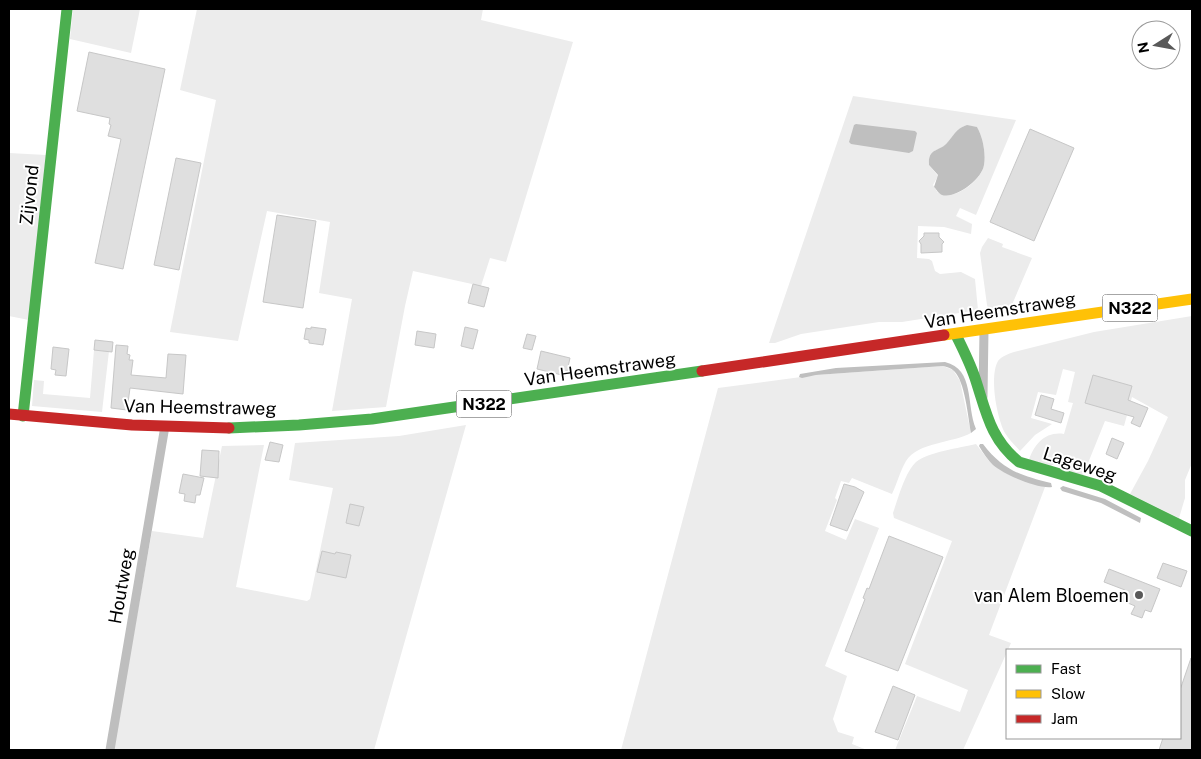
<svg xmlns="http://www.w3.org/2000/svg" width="1201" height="759" font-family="'Public Sans',sans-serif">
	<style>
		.green { fill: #ececec; fill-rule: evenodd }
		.water { fill: #bfbfbf }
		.building { fill: #dfdfdf; stroke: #c7c7c7 }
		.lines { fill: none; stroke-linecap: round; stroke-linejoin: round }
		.street { stroke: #bebebe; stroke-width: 9 }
		.fast { stroke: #4caf50; stroke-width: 11 }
		.slow { stroke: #ffc107; stroke-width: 11 }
		.jam { stroke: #c62828; stroke-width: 11 }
		.poi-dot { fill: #595959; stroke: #fff; stroke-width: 2 }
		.labels { text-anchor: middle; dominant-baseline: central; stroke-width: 4; stroke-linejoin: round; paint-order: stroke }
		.shield { fill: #fff; stroke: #4c4c4c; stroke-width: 1 }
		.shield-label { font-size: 16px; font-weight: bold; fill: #000 }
		.street-label { font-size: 18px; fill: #000; stroke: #fff }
		.poi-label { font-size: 18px; fill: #000; stroke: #fff; text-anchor: end }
	</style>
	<rect width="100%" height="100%" fill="#fff"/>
	<!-- green -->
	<path class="green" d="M73,9h67l-9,44 -61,-14z
		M197,9h286l-2,11 92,22 -67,220 -16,-4 -9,28 -68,-15 -8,35 -19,101 -54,4 20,-112 -33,-6 11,-71 -63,-11 -29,130 -68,-9 46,-232 -36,-10z
		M853,96l163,24 -40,95 -16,-7 -4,8 16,8 -1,10 -27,-7 -26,-1 -1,32 12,1 3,2 3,10 5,3 21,-2 14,7 3,31 -76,12h-23l-78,12 -26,9h-6zM964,126l13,1c6,10 9,27 7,38 -2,12 -18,26 -30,29 -5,1 -11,-1 -16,-1l-5,-8 5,-9 -9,-11c-1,-18 9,-12 17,-21 6,-6 10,-13 18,-18z
		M9,153l37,2 -17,165 -20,-4z
		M988,238l15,6 -1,3 30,11 -21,49 -22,3 -2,-5 -7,-52 2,-6z
		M1192,316v147l-7,17v18l-6,20 -49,-24 18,-33 20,-44 -36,-20 -8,29 -19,-5 -23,57 -12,-3 -3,-5 2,-10 -11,-5 -3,9 -5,2 -21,-6c5,-16 17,-29 35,-26l9,-31 -5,-1 7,-30 -12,-3 -7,26 -18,-3 -7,26 21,6 -17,11 -15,16c-5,-6 -11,-11 -15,-18 -8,-15 -16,-56 -7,-72 4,-5 10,-7 16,-9l80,-20z
		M94,350l15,1 -7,61 -70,-6 2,-26 10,1 -1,13 47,4z
		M943,366l10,4 7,11 11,52c-18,10 -53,9 -65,28 -6,10 -9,23 -14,33l-40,-16 -3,5 -8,-2 -6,17 2,2 -12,31 21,9 9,-21 24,9 -54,138 22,10 -14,43 5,13 16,5 -2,7 15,6h-246l97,-362 98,-13z
		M466,425l-92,325h-261l39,-219 51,7 19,-92 42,-1 -28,142 71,14 3,-2 23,-111 -44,-8 6,-37 104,-7z
		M976,444l13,17 19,13 37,13 -56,148 22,8 -48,107h-68l22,-54 43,16 8,-22 -63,-26 47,-123 -58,-23 -1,-5c5,-14 12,-41 23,-51 12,-10 44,-14 60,-18z"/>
	<!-- water -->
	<path class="water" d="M856,124l59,7 2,2 -4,18 -4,2 -58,-9 -2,-2 5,-17z
		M967,125l10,2c6,10 9,27 7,38 -2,14 -28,34 -42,30 -4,-2 -5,-5 -8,-8l4,-12 -9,-10c-1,-17 9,-13 17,-21 7,-7 10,-16 21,-19z
		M945,362c30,7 21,43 31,67l-5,4c-3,-16 -6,-52 -17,-62 -3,-3 -7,-4 -11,-5l-127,9 -14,3 -3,-1 1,-3 36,-6z
		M980,444h3c20,26 36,31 68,39l1,4c-15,2 -47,-12 -59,-22 -5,-5 -10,-12 -14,-19z
		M1063,486l42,13 36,19 -1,5 -39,-20 -39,-12 -2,-3z"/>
	<!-- building -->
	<path class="building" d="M89,52l76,17 -42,200 -28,-6 26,-124 -13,-3 3,-11 -2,-1 1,-6 -33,-7z
		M1030,129l44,19 -40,93 -44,-19z
		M176,158l25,5 -22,107 -25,-5z
		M277,215l39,6 -13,87 -40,-6z
		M924,233h15v4l5,5 -2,2v8l-21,1v-9l-2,-3 5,-5z
		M473,284l16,4 -5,19 -16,-4z
		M311,327l15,2 -3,16 -14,-2v-3l-5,-1 2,-11 5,1z
		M465,327l13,3 -5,19 -12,-3z
		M417,331l19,3 -2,14 -19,-3z
		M527,334l9,2 -4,14 -9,-2z
		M95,340l18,2 -1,10 -18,-2z
		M116,345l12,1 -1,8 3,1 -1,5h4l-2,15 35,3 2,-24 18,1 -3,39 -53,-6 -3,22 -16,-2z
		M53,347l16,2 -3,27 -11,-1 1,-5 -5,-1z
		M541,351l29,7 -4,18 -29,-7z
		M1093,375l39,11 -4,14 20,8 -8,19 -9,-4 3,-6 -49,-14z
		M1041,395l13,4 -3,10 13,4 -3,10 -26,-8z
		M1112,438l12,5 -7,16 -11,-5z
		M270,442l13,3 -4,17 -14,-2z
		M202,450l17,1 -1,27 -18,-2z
		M183,474l21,4 -4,17h-4l-1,8 -11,-2 1,-7 -6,-1z
		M844,484l11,3 9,5 -17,39 -17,-6z
		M350,504l14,3 -5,19 -13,-3z
		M889,536l54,21 -45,114 -53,-20 20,-52 -2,-1 4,-10 2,1z
		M322,551l13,3 1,-2 15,3 -5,23 -29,-6z
		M1163,563l24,8 -6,16 -24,-9z
		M1109,569l51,20 -9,23 -6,-2 -3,8 -11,-4 4,-8 -14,-6 4,-10 -21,-8z
		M1191,658l1,92h-33l4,-12h17v-48z
		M893,686l22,9 -17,45 -23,-8z"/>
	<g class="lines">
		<!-- street -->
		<path class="street" d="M983,397l1,-67
			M110,750l55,-324"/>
		<!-- fast -->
		<path class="fast" d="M956,335c7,14 14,28 19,43 11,33 15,61 44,84l82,24 91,45
			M23,416l44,-407
			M229,428l70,-3 73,-6 330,-48"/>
		<!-- slow -->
		<path class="slow" d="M944,335l248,-36"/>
		<!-- jam -->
		<path class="jam" d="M702,371l242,-36
			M9,414l123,11 97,3"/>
	</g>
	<!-- markers -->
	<circle class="poi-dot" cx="1139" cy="595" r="5"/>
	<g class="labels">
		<!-- shield labels -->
		<g class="shield">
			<rect x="1102.5" y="294.5" width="55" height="27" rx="4"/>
			<rect x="456.5" y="390.5" width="55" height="27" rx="4"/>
		</g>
		<g class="shield-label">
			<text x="1130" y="308">N322</text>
			<text x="484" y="404">N322</text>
		</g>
		<!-- street labels -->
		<g class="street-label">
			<text transform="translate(29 195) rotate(-84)">Zijvond</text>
			<text transform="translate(1000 310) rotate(-9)">Van Heemstraweg</text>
			<text transform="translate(600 369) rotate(-8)">Van Heemstraweg</text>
			<text transform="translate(200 407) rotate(1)">Van Heemstraweg</text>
			<text transform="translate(1080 464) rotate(18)">Lageweg</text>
			<text transform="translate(121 586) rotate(-80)">Houtweg</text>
		</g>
		<!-- poi labels -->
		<g class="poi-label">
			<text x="1129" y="595">van Alem Bloemen</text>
		</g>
	</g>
	<!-- border -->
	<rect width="1201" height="759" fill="none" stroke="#000000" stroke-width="20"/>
	<!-- legend -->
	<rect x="1006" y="649" width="175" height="90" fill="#ffffff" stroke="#999999"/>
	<rect x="1016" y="665" width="25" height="8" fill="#4caf50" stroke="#999999"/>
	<text x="1051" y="674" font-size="15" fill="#000000">Fast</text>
	<rect x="1016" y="690" width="25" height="8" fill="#ffc107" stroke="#999999"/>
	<text x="1051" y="699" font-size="15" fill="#000000">Slow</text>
	<rect x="1016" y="715" width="25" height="8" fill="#c62828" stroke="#999999"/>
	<text x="1051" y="724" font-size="15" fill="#000000">Jam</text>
	<!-- north arrow -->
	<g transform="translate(1156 45) rotate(259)"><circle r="24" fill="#ffffff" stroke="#999999"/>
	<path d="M0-4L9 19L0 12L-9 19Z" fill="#595959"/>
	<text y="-8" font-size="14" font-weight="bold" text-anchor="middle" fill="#000000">N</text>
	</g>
</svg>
